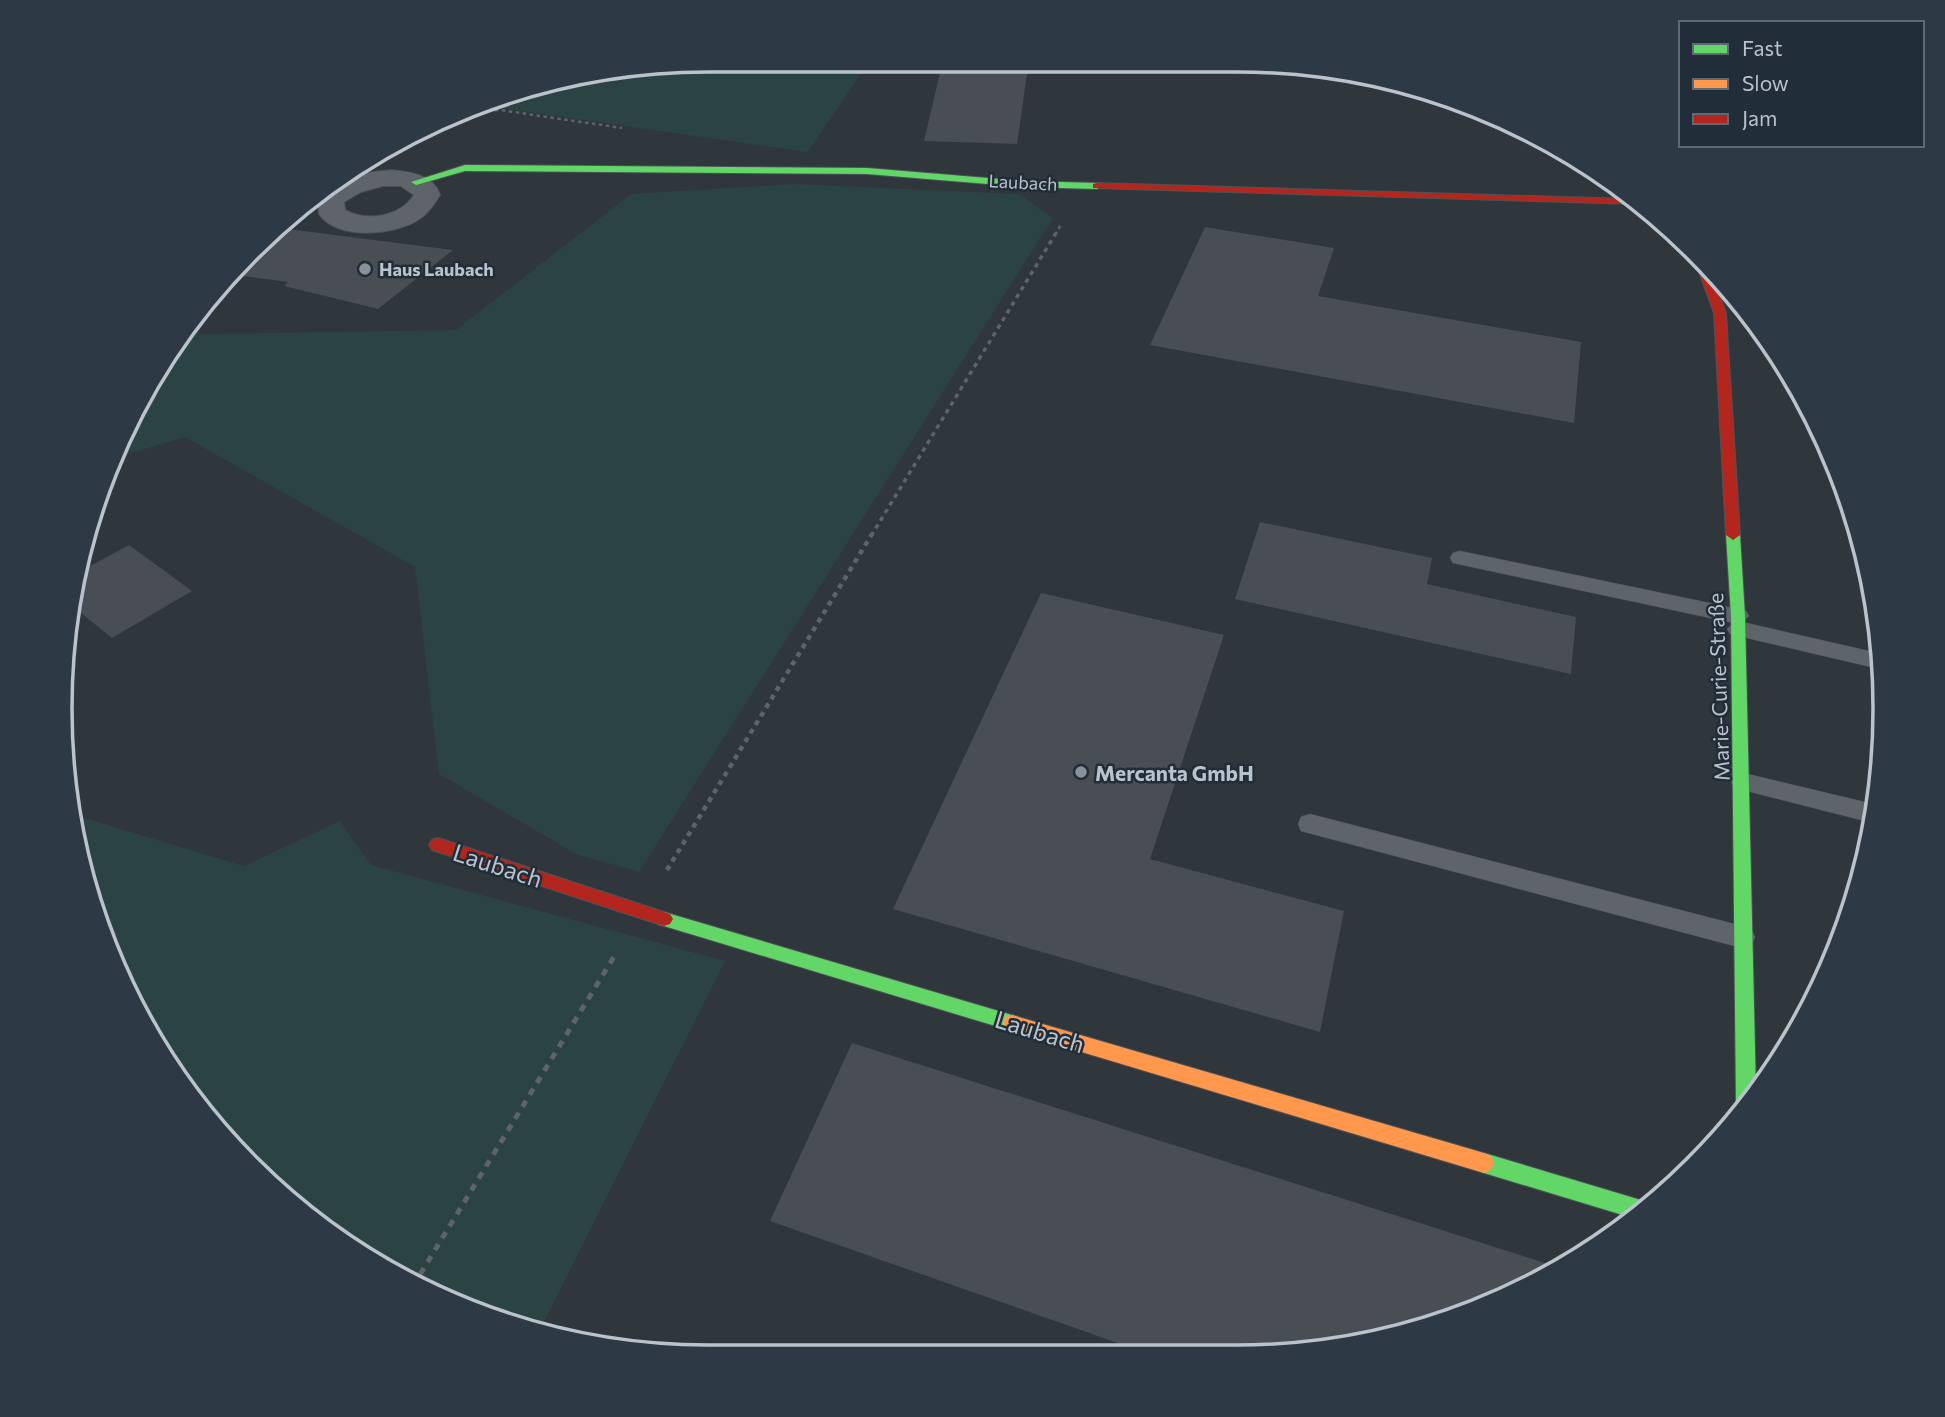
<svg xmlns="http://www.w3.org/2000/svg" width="1945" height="1417" font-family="Commissioner,sans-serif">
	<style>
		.green { fill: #2c4343 }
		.building { fill: #484e53 }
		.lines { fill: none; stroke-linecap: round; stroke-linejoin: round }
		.lane-casing { stroke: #4d5257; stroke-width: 1 }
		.street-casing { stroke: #4d5257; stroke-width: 2 }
		.fast-casing { stroke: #4d5257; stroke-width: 2 }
		.slow-casing { stroke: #4d5257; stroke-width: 2 }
		.jam-casing { stroke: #4d5257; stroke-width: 2 }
		.path-far3 { stroke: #5d6367; stroke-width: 2.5; stroke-dasharray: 3.5 3.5; stroke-linecap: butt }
		.path-far2 { stroke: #5d6367; stroke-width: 3.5; stroke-dasharray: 4.5 4.5; stroke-linecap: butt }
		.path-far1 { stroke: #5d6367; stroke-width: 4.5; stroke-dasharray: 5 5; stroke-linecap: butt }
		.path { stroke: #5d6367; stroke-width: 5; stroke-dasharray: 7 7; stroke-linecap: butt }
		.lane { fill: #5f646a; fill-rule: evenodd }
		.street { fill: #5f646a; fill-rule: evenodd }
		.fast { fill: #63d668; fill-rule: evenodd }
		.slow { fill: #ff974d; fill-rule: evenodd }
		.jam { fill: #b3261e; fill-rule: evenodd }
		.poi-dot { fill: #89929a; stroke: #212d38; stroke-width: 2.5 }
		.labels { text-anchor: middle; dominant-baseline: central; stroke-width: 5; stroke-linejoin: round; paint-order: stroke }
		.far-street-label { font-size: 18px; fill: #bac3cc; stroke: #212d38 }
		.far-poi-label { font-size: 18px; font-weight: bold; fill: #bac3cc; stroke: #212d38; text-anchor: start }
		.street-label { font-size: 21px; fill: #bac3cc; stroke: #212d38 }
		.poi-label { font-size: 21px; font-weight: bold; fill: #bac3cc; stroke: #212d38; text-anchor: start }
		.near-street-label { font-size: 24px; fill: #bac3cc; stroke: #212d38 }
		.rim { fill: none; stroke: #bac3cc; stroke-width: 3.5 }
	</style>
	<rect width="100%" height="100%" fill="#2f363c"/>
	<!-- green -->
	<path class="green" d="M708,60h162l-62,92 -322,-46 54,-24z
		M794,184l225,10 34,24 -414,654 -63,-18 -137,-80 -24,-207 -230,-130 -70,21 11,-36 64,-96 12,8 254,-4 175,-136z
		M71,814l173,52 96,-45 31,44 354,96 -187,373 -117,-44 -108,-67 -119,-119 -85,-148z"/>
	<!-- building -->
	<path class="building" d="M943,60h86l-12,84 -93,-3z
		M1205,227l129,21 -16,48 263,46 -7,81 -424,-78z
		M280,228l173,22 -75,59 -94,-23 4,-4 -60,-8z
		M1260,522l172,36 -5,26 149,33 -5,57 -336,-75z
		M129,545l63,46 -80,47 -41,-33 10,-34z
		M1041,593l183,42 -74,224 194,52 -24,121 -427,-123z
		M852,1043l615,195 90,29 -72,41 -163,44 -176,1 -376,-132z"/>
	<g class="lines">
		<!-- lane casing -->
		<g class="lane-casing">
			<path id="lane" d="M1460,551l278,58 8,2 3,5 -7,6 140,32 2,16 -154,-36 -3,-5 7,-6 -281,-60 -3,-5 3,-5z
				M1743,773l134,32 -4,18 -138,-35 -4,-6 4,-6z
				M1310,814l432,112 9,3 4,8 -4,8 -9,3 -441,-117 -3,-7 3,-7z"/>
		</g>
		<!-- street casing -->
		<g class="street-casing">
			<path id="street" d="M392,170c18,2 42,5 48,25 -6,10 -12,19 -22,25 -24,15 -80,21 -99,-6l-1,-14c16,-23 48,-28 74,-30zM383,186h18l13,9c-14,22 -47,27 -69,15l-1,-8 17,-10z"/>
		</g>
		<!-- fast casing -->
		<g class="fast-casing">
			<path id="fast" d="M465,165l402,3 158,13 72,2 5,3 -5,3 -72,-2 -158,-13 -402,-3 -49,14 -5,-3z
				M1733,530l7,5 5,81 11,477 -16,21 -4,-7 -5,-491 -5,-81z
				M664,912l348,103 7,2 2,6 -2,6 -7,2 -348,-105 -6,-2 -3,-5 3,-5z
				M1484,1153l160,48 8,4 -16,14 -152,-46 -7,-3 -3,-7 3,-7z"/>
		</g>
		<!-- slow casing -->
		<g class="slow-casing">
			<path id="slow" d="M1012,1015l472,138 7,3 3,7 -3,7 -7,3 -472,-142 -7,-2 -2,-6 2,-6z"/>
		</g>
		<!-- jam casing -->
		<g class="jam-casing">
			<path id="jam" d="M1097,183l532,16 6,5 -542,-16v-4z
				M1701,266l12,11 13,36 14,222 -7,5 -7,-5 -12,-222 -16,-44z
				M438,838l226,74 6,2 3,5 -3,5 -6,2 -232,-76 -3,-5 3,-5z"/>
		</g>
		<!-- path-far3 -->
		<path class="path-far3" d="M474,112l26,-2 122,18
			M1055,235l7,-12"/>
		<!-- path-far2 -->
		<path class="path-far2" d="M871,536l185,-303"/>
		<!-- path-far1 -->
		<path class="path-far1" d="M667,870l205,-336"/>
		<!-- path -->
		<path class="path" d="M413,1286l202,-331"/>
		<!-- lane -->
		<use href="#lane" class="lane"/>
		<!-- street -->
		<use href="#street" class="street"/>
		<!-- fast -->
		<use href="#fast" class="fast"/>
		<!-- slow -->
		<use href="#slow" class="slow"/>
		<!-- jam -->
		<use href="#jam" class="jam"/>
	</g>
	<!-- markers -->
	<g class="poi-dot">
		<circle cx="365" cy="269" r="7"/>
		<circle cx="1081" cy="772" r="7"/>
	</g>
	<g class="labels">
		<!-- far-street labels -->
		<g class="far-street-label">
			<text transform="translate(1023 182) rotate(3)">Laubach</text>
		</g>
		<!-- far-poi labels -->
		<g class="far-poi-label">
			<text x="379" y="269">Haus Laubach</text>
		</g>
		<!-- street labels -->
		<g class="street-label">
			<text transform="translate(1718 687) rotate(-92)">Marie-Curie-Straße</text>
		</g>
		<!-- poi labels -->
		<g class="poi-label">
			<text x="1095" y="772">Mercanta GmbH</text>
		</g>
		<!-- near-street labels -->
		<g class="near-street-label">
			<text transform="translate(498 865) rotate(18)">Laubach</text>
			<text transform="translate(1040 1031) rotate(17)">Laubach</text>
		</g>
	</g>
	<!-- crop -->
	<path d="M0 0H1945V1417H0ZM708 72H1237A636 636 0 0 1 1873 708V709A636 636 0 0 1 1237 1345H708A636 636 0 0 1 72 709V708A636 636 0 0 1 708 72Z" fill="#2d3944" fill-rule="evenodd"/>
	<path class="rim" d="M708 72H1237A636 636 0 0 1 1873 708V709A636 636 0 0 1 1237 1345H708A636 636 0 0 1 72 709V708A636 636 0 0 1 708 72Z"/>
	<!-- legend -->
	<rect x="1679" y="21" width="245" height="126" fill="#212d38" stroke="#5e6973" stroke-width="2"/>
	<rect x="1693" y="44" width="35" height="10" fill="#63d668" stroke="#5e6973" stroke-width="2"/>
	<text x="1742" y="56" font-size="21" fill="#bac3cc">Fast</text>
	<rect x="1693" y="79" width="35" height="10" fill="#ff974d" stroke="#5e6973" stroke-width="2"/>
	<text x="1742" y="91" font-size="21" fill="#bac3cc">Slow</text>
	<rect x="1693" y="114" width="35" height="10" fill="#b3261e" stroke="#5e6973" stroke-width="2"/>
	<text x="1742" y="126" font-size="21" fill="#bac3cc">Jam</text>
</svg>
